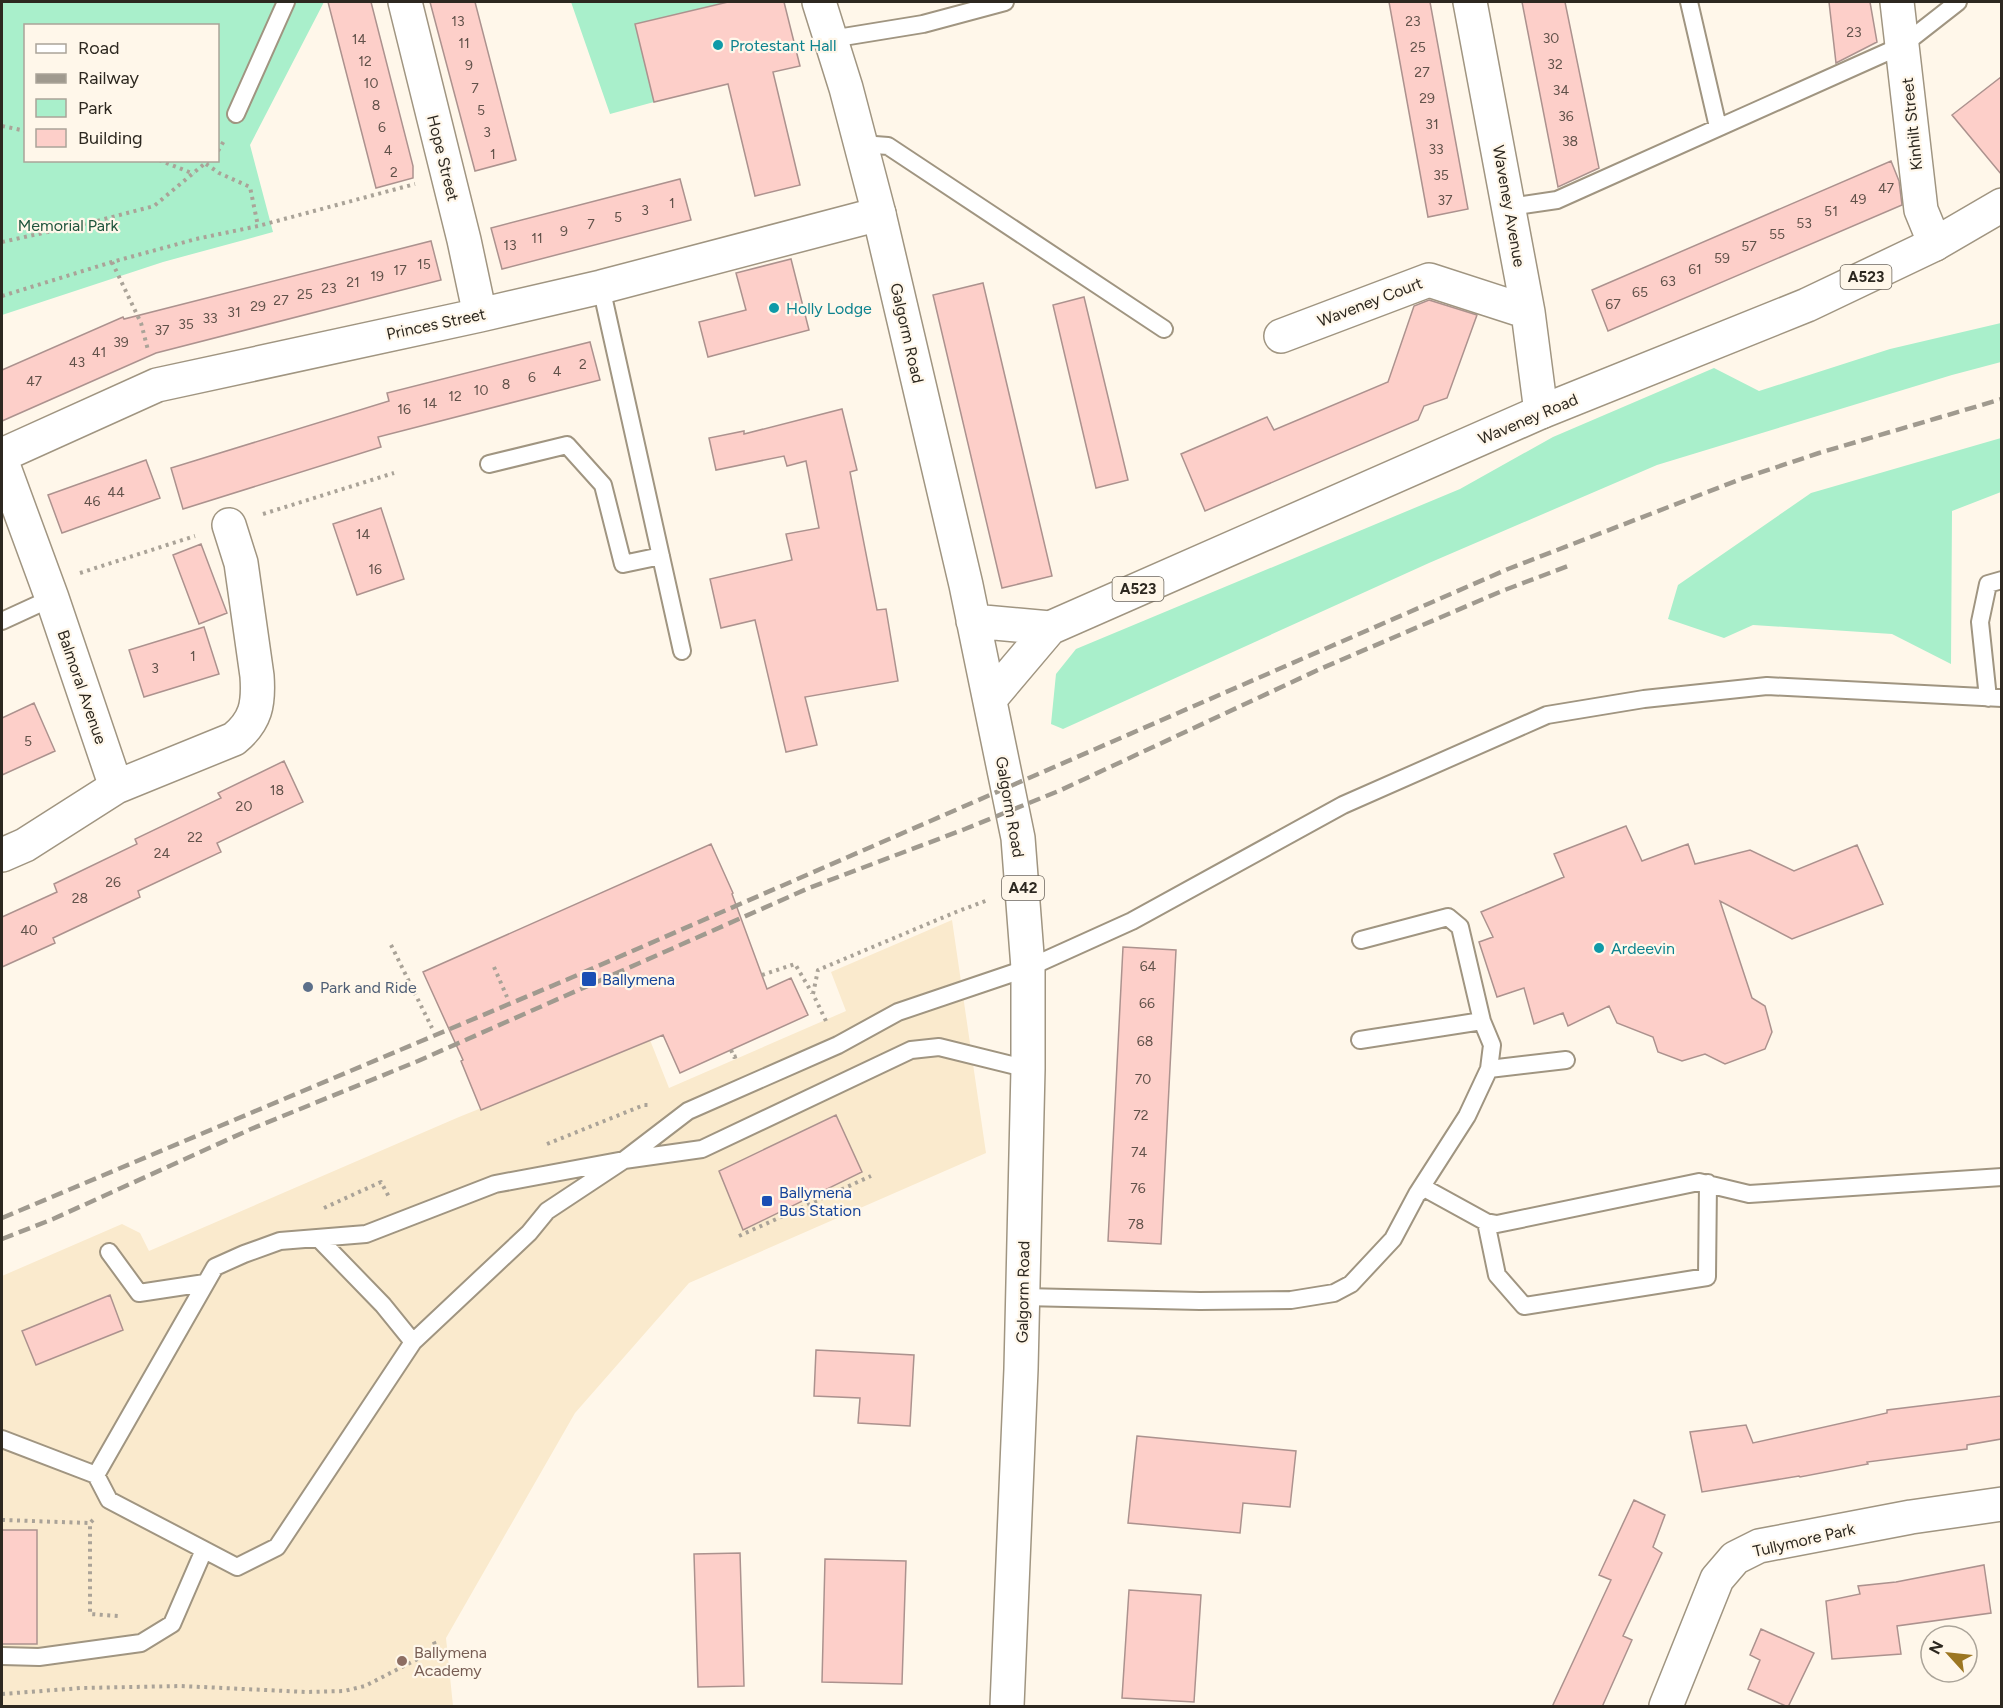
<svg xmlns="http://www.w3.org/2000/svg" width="2003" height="1708" font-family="Figtree,sans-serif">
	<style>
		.built { fill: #faeacd }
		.green { fill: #a9efcb; fill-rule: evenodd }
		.building { fill: #fdcfc9; stroke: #ac928e; stroke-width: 1.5 }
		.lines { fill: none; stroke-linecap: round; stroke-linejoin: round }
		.lane-casing { stroke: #a09581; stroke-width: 20 }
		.street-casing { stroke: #a09581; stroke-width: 36 }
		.primary-casing { stroke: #a09581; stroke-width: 36 }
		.path { stroke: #aaa398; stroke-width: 4; stroke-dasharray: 3 4.5; stroke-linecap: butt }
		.lane { stroke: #fff; stroke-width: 16 }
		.street { stroke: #fff; stroke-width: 33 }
		.primary { stroke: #fff; stroke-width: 33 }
		.rail { stroke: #a09a8f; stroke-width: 4.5; stroke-dasharray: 12 6; stroke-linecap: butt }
		.culture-dot { fill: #0f9aa8; stroke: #fff7ea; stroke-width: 2 }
		.transit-dot { fill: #1a4fb4; stroke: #fff7ea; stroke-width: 2 }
		.service-dot { fill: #5c6f8a; stroke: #fff7ea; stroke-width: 2 }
		.education-dot { fill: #8d6e63; stroke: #fff7ea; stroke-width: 2 }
		.labels { text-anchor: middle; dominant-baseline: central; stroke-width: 4.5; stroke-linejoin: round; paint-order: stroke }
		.number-label { font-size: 14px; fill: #61524a }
		.shield { fill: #fff7ea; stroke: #6c665d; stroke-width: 1.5 }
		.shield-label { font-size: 15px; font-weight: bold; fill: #2d2820 }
		.culture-label { font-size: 16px; fill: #0d838f; stroke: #fff7ea; text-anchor: start }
		.street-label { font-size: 16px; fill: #2d2820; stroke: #fff7ea }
		.park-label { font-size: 16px; fill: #1e543c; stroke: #fff7ea }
		.transit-label { font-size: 16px; fill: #164399; stroke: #fff7ea; text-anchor: start }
		.service-label { font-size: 16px; fill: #4e5e75; stroke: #fff7ea; text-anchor: start }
		.education-label { font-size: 16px; fill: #785e54; stroke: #fff7ea; text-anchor: start }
	</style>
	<rect width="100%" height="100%" fill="#fff7ea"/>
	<!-- built -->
	<path class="built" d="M952,920l34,233 -297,130 -114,130 -129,225 7,68h-451v-430l120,-52 18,9 9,18 310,-134 191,-77 19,48 177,-77 -15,-39z"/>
	<!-- green -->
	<path class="green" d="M2,2h322l-74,143 23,87 -110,30 -161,53zM26,26h192v134h-192z
		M571,2h158l-94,22 19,78 -44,12z
		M2001,323v39l-49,13 -295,90 -228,98 -366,166 -12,-5 5,-50 20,-25 384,-160 93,-52 161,-69 45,23 131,-42z
		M2001,438v54l-49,19 -1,153 -59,-30 -139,-9 -29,13 -56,-19 10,-34 133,-92z"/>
	<!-- building -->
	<path class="building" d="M328,2h43l42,164v12l-37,10z
		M430,2h45l41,158 -41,11z
		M728,2h56l16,64 -27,6 27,113 -45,11 -27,-112 -74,18 -19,-78z
		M1389,2h41l38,207 -40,8z
		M1522,2h43l34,166 -41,19z
		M1829,2h41l7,40 -41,21z
		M2001,77v97l-49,-59z
		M1891,161l8,20 3,24 -294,126 -16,-41z
		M680,179l11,41 -189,49 -11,-41z
		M431,241l10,39 -285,73 -154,68v-51l121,-53 1,2z
		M791,259l18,71 -101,27 -9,-35 47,-12 -10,-37z
		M983,283l69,293 -50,12 -69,-293z
		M1084,297l44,183 -32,8 -43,-183z
		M1429,300l48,15 -30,83 -23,8 -6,14 -213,91 -24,-57 86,-37 7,13 114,-48 26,-76z
		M590,342l10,38 -222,57 3,10 -198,62 -12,-41 218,-67 -2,-8z
		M842,409l15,61 -7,2 27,138 9,-1 12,72 -93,16 12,48 -31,7 -31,-132 -34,8 -11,-49 82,-19 -6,-26 33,-6 -13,-67 -19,5 -3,-10 -68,14 -7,-32 35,-7v3z
		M146,460l14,38 -98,35 -14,-38z
		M381,508l23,71 -47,16 -24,-71z
		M201,544l26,69 -28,11 -26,-69z
		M204,627l15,47 -75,23 -15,-47z
		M34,703l21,48 -53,24v-57z
		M284,761l19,41 -86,41 4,9 -83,39 2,6 -87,41 2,5 -53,24v-50l55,-25 -3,-8 83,-40 -2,-5 86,-41 -3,-5z
		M1626,826l16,35 46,-17 7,20 55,-14 44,21 63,-26 26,59 -91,35 -72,-38 32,97 13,8 7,26 -7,17 -40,15 -20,-10 -23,7 -24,-9 -5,-15 -36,-14 -8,-17 -41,20 -5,-13 -29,11 -10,-36 -27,9 -18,-55 14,-5 -12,-25 83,-35 -10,-23z
		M711,844l22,49 -1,1 35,95 24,-11 17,37 -128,58 -17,-38 -182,75 -20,-49 2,-1 -40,-88z
		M1123,947l53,3 -15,294 -53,-3z
		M836,1115l26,57 -119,58 -24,-59z
		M110,1295l13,35 -87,35 -14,-34z
		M816,1350l98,5 -4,71 -52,-3 2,-25 -46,-2z
		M2001,1396v43l-34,6v4l-100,13 1,2 -68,13 -1,-1 -97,16 -12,-60 56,-7 7,18 134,-30v-3z
		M1137,1436l159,15 -6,56 -47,-4 -3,30 -112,-10z
		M1634,1500l31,15 -12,32 9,6 -39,83 9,4 -30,67h-50l59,-127 -12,-5z
		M2,1530h35v114h-35z
		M740,1553l4,133 -46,1 -4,-133z
		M825,1559l81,2 -4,123 -80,-2z
		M1984,1565l7,48 -94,13 4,28 -69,5 -6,-58 34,-7 -2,-8 38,-4z
		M1129,1590l72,5 -7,107 -72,-4z
		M1761,1629l53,24 -26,54 -40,-18 12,-29 -10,-5z"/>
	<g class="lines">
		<!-- lane casing -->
		<g class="lane-casing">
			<path id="lane" d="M1689,2l29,125
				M831,39l92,-15 82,-22
				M236,114l50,-112
				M862,144l26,2 276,183
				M1509,207l48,-7 346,-155 55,-43
				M601,287l81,364
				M489,464l78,-19 36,40 20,79 38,-8
				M2,621l50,-23
				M1988,698l-8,-76 8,-38 14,-4
				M1361,940l87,-23 12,10 22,94 10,24 -3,24 -22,47 -50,78
				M1360,1040l122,-19
				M1028,1069l-89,-22 -28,3 -209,99 -78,11 -129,24 -129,50 -86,7 -36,13 -29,13 -119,208 13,25 128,67 40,-20 136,-205 116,-109 18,-22 77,-51 64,-49 150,-66 60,-33 130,-44 104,-47 211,-116 204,-90 97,-16 123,-13 235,12
				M1489,1069l77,-9
				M1486,1222l11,53 27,31 183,-29 1,-94
				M318,1238l65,67 30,37
				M109,1252l30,41 66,-10
				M1023,1297l177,4 91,-1 43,-7 17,-9 42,-45 24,-45 6,-5h3l60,33 11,2 202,-42 50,12 253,-17
				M2,1439l94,36
				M2,1656l37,1 102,-14 31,-19 32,-74"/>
		</g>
		<!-- street casing -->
		<g class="street-casing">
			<path id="street" d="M405,2l59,238 16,75
				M1470,2l58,310 13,100
				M1897,2l24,208 14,34
				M1281,336l148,-56 99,32
				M2,455l155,-70 323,-70 121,-28 278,-73
				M2,462l50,136 64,189 -91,58 -23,10
				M116,787l118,-48c22,-18 25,-35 23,-63l-16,-113 -12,-38
				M1666,1706l51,-127 18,-21 24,-12 152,-29 91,-13"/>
		</g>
		<!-- primary casing -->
		<g class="primary-casing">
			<path id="primary" d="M819,2l27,86 33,126 87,371 52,253 10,130v101l-7,300 -14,337
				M973,621l77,7 491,-216 266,-107 128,-61 67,-39
				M990,699l60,-71"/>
		</g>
		<!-- path -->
		<path class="path" d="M2,126l24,5
			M218,151l7,-12
			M159,160l35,14
			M206,164l13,9 31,14 8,39
			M2,242l91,-20 61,-16 55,-46
			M112,262l29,61 7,27
			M2,296l110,-34 84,-23 62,-13 157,-42
			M263,514l131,-41
			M80,573l115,-37
			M391,945l41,83
			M494,967l13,30
			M762,975l33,-11 17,29
			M826,1021l-13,-27 5,-24 138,-58 32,-12
			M731,1050l3,7 3,-1
			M547,1144l97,-39h5
			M324,1208l57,-26 8,15
			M739,1236l132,-60
			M2,1520l88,3
			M93,1520l-3,3v91l29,2
			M2,1694l79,-6 100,-2 126,6 37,-1 21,-5 72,-37 -4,-9"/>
		<!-- lane -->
		<use href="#lane" class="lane"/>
		<!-- street -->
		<use href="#street" class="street"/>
		<!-- primary -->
		<use href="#primary" class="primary"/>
		<!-- rail -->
		<path class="rail" d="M2,1218l564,-238 942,-411 233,-90 78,-26 183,-54
			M2,1239l51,-20 198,-90 167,-68 391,-173 156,-59 96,-39 259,-121 182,-78 66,-25"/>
	</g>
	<!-- markers -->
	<g class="culture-dot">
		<circle cx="718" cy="45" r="6"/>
		<circle cx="774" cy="308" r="6"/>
		<circle cx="1599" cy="948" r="6"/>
	</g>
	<g class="transit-dot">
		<rect x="581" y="971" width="16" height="16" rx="3"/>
		<rect x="761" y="1195" width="12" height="12" rx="3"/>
	</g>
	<circle class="service-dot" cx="308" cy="987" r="6"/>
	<circle class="education-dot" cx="402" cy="1661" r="6"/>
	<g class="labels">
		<!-- number labels -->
		<g class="number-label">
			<text x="458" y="21">13</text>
			<text x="1413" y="21">23</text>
			<text x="1854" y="32">23</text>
			<text x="1551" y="38">30</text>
			<text x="359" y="39">14</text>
			<text x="464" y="43">11</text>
			<text x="1418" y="47">25</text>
			<text x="365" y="61">12</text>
			<text x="1555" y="64">32</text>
			<text x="469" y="65">9</text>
			<text x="1422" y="72">27</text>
			<text x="371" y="83">10</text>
			<text x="475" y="88">7</text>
			<text x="1561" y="90">34</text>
			<text x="1427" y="98">29</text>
			<text x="376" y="105">8</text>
			<text x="481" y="110">5</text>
			<text x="1566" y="116">36</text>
			<text x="1432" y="124">31</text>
			<text x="382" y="127">6</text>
			<text x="487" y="132">3</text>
			<text x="1570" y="141">38</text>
			<text x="1436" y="149">33</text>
			<text x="388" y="150">4</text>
			<text x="493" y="154">1</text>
			<text x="394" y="172">2</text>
			<text x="1441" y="175">35</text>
			<text x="1886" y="188">47</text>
			<text x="1858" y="199">49</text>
			<text x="1445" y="200">37</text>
			<text x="672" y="203">1</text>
			<text x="645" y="210">3</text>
			<text x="1831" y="211">51</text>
			<text x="618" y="217">5</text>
			<text x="1804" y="223">53</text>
			<text x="591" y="224">7</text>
			<text x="564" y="231">9</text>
			<text x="1777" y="234">55</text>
			<text x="537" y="238">11</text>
			<text x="510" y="245">13</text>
			<text x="1749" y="246">57</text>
			<text x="1722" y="258">59</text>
			<text x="424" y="264">15</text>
			<text x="1695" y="269">61</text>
			<text x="400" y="270">17</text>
			<text x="377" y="276">19</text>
			<text x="1668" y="281">63</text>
			<text x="353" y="282">21</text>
			<text x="329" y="288">23</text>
			<text x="1640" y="292">65</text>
			<text x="305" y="294">25</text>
			<text x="281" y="300">27</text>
			<text x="1613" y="304">67</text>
			<text x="258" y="306">29</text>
			<text x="234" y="312">31</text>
			<text x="210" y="318">33</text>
			<text x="186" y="324">35</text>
			<text x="162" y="330">37</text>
			<text x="121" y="342">39</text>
			<text x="99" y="352">41</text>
			<text x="77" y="362">43</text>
			<text x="583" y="364">2</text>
			<text x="557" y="371">4</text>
			<text x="532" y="377">6</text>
			<text x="34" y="381">47</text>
			<text x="506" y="384">8</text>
			<text x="481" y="390">10</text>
			<text x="455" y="396">12</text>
			<text x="430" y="403">14</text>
			<text x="404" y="409">16</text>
			<text x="116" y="492">44</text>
			<text x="92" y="501">46</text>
			<text x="363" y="534">14</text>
			<text x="375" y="569">16</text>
			<text x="193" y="656">1</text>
			<text x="155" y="668">3</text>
			<text x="28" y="741">5</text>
			<text x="277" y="790">18</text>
			<text x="244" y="806">20</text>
			<text x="195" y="837">22</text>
			<text x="162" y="853">24</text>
			<text x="113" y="882">26</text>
			<text x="80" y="898">28</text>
			<text x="29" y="930">40</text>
			<text x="1148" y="966">64</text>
			<text x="1147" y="1003">66</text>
			<text x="1145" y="1041">68</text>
			<text x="1143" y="1079">70</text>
			<text x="1141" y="1115">72</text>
			<text x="1139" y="1152">74</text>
			<text x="1138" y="1188">76</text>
			<text x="1136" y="1224">78</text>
		</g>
		<!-- shield labels -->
		<g class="shield">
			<rect x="1840.5" y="265" width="51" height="24" rx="4.5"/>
			<rect x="1112.5" y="577" width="51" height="24" rx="4.5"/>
			<rect x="1002" y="876" width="42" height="24" rx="4.5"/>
		</g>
		<g class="shield-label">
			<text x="1866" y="277">A523</text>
			<text x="1138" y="589">A523</text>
			<text x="1023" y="888">A42</text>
		</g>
		<!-- culture labels -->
		<g class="culture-label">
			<text x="730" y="45">Protestant Hall</text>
			<text x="786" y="308">Holly Lodge</text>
			<text x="1611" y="948">Ardeevin</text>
		</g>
		<!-- street labels -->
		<g class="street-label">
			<text transform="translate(1912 124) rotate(-96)">Kinhilt Street</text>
			<text transform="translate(443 158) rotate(76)">Hope Street</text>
			<text transform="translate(1509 206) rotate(80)">Waveney Avenue</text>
			<text transform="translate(1370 302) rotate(-21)">Waveney Court</text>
			<text transform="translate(436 324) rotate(-12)">Princes Street</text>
			<text transform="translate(907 333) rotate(77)">Galgorm Road</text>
			<text transform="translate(1528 419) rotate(-23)">Waveney Road</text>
			<text transform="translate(82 687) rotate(71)">Balmoral Avenue</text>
			<text transform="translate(1010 807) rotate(80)">Galgorm Road</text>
			<text transform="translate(1023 1292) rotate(-89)">Galgorm Road</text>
			<text transform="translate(1804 1540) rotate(-13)">Tullymore Park</text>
		</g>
		<!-- park labels -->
		<g class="park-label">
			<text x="68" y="225">Memorial Park</text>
		</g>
		<!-- transit labels -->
		<g class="transit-label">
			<text x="602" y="979">Ballymena</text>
			<text x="779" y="1192">Ballymena<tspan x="779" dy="18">Bus Station</tspan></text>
		</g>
		<!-- service labels -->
		<g class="service-label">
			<text x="320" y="987">Park and Ride</text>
		</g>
		<!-- education labels -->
		<g class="education-label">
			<text x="414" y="1652">Ballymena<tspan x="414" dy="18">Academy</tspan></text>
		</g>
	</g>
	<!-- border -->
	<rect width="2003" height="1708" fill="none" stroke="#2d2820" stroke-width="6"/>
	<!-- legend -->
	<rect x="24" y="24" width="195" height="138" fill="#fff7ea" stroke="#aba499" stroke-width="1.5"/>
	<rect x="36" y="44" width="30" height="9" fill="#ffffff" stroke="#aba499" stroke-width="1.5"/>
	<text x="78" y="54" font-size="18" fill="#2d2820">Road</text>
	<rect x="36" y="74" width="30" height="9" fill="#a09a8f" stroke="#aba499" stroke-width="1.5"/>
	<text x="78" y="84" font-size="18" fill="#2d2820">Railway</text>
	<rect x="36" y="99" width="30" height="18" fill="#a9efcb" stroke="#aba499" stroke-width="1.5"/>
	<text x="78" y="114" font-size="18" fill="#2d2820">Park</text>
	<rect x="36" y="129" width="30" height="18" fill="#fdcfc9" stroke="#aba499" stroke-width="1.5"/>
	<text x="78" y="144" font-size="18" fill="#2d2820">Building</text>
	<!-- north arrow -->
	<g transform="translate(1949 1654) rotate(297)"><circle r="28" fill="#fff7ea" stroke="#aba499" stroke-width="1.5"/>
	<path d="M0-4.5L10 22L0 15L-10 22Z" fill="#9c7622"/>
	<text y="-9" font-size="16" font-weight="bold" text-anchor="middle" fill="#2d2820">N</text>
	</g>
</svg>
